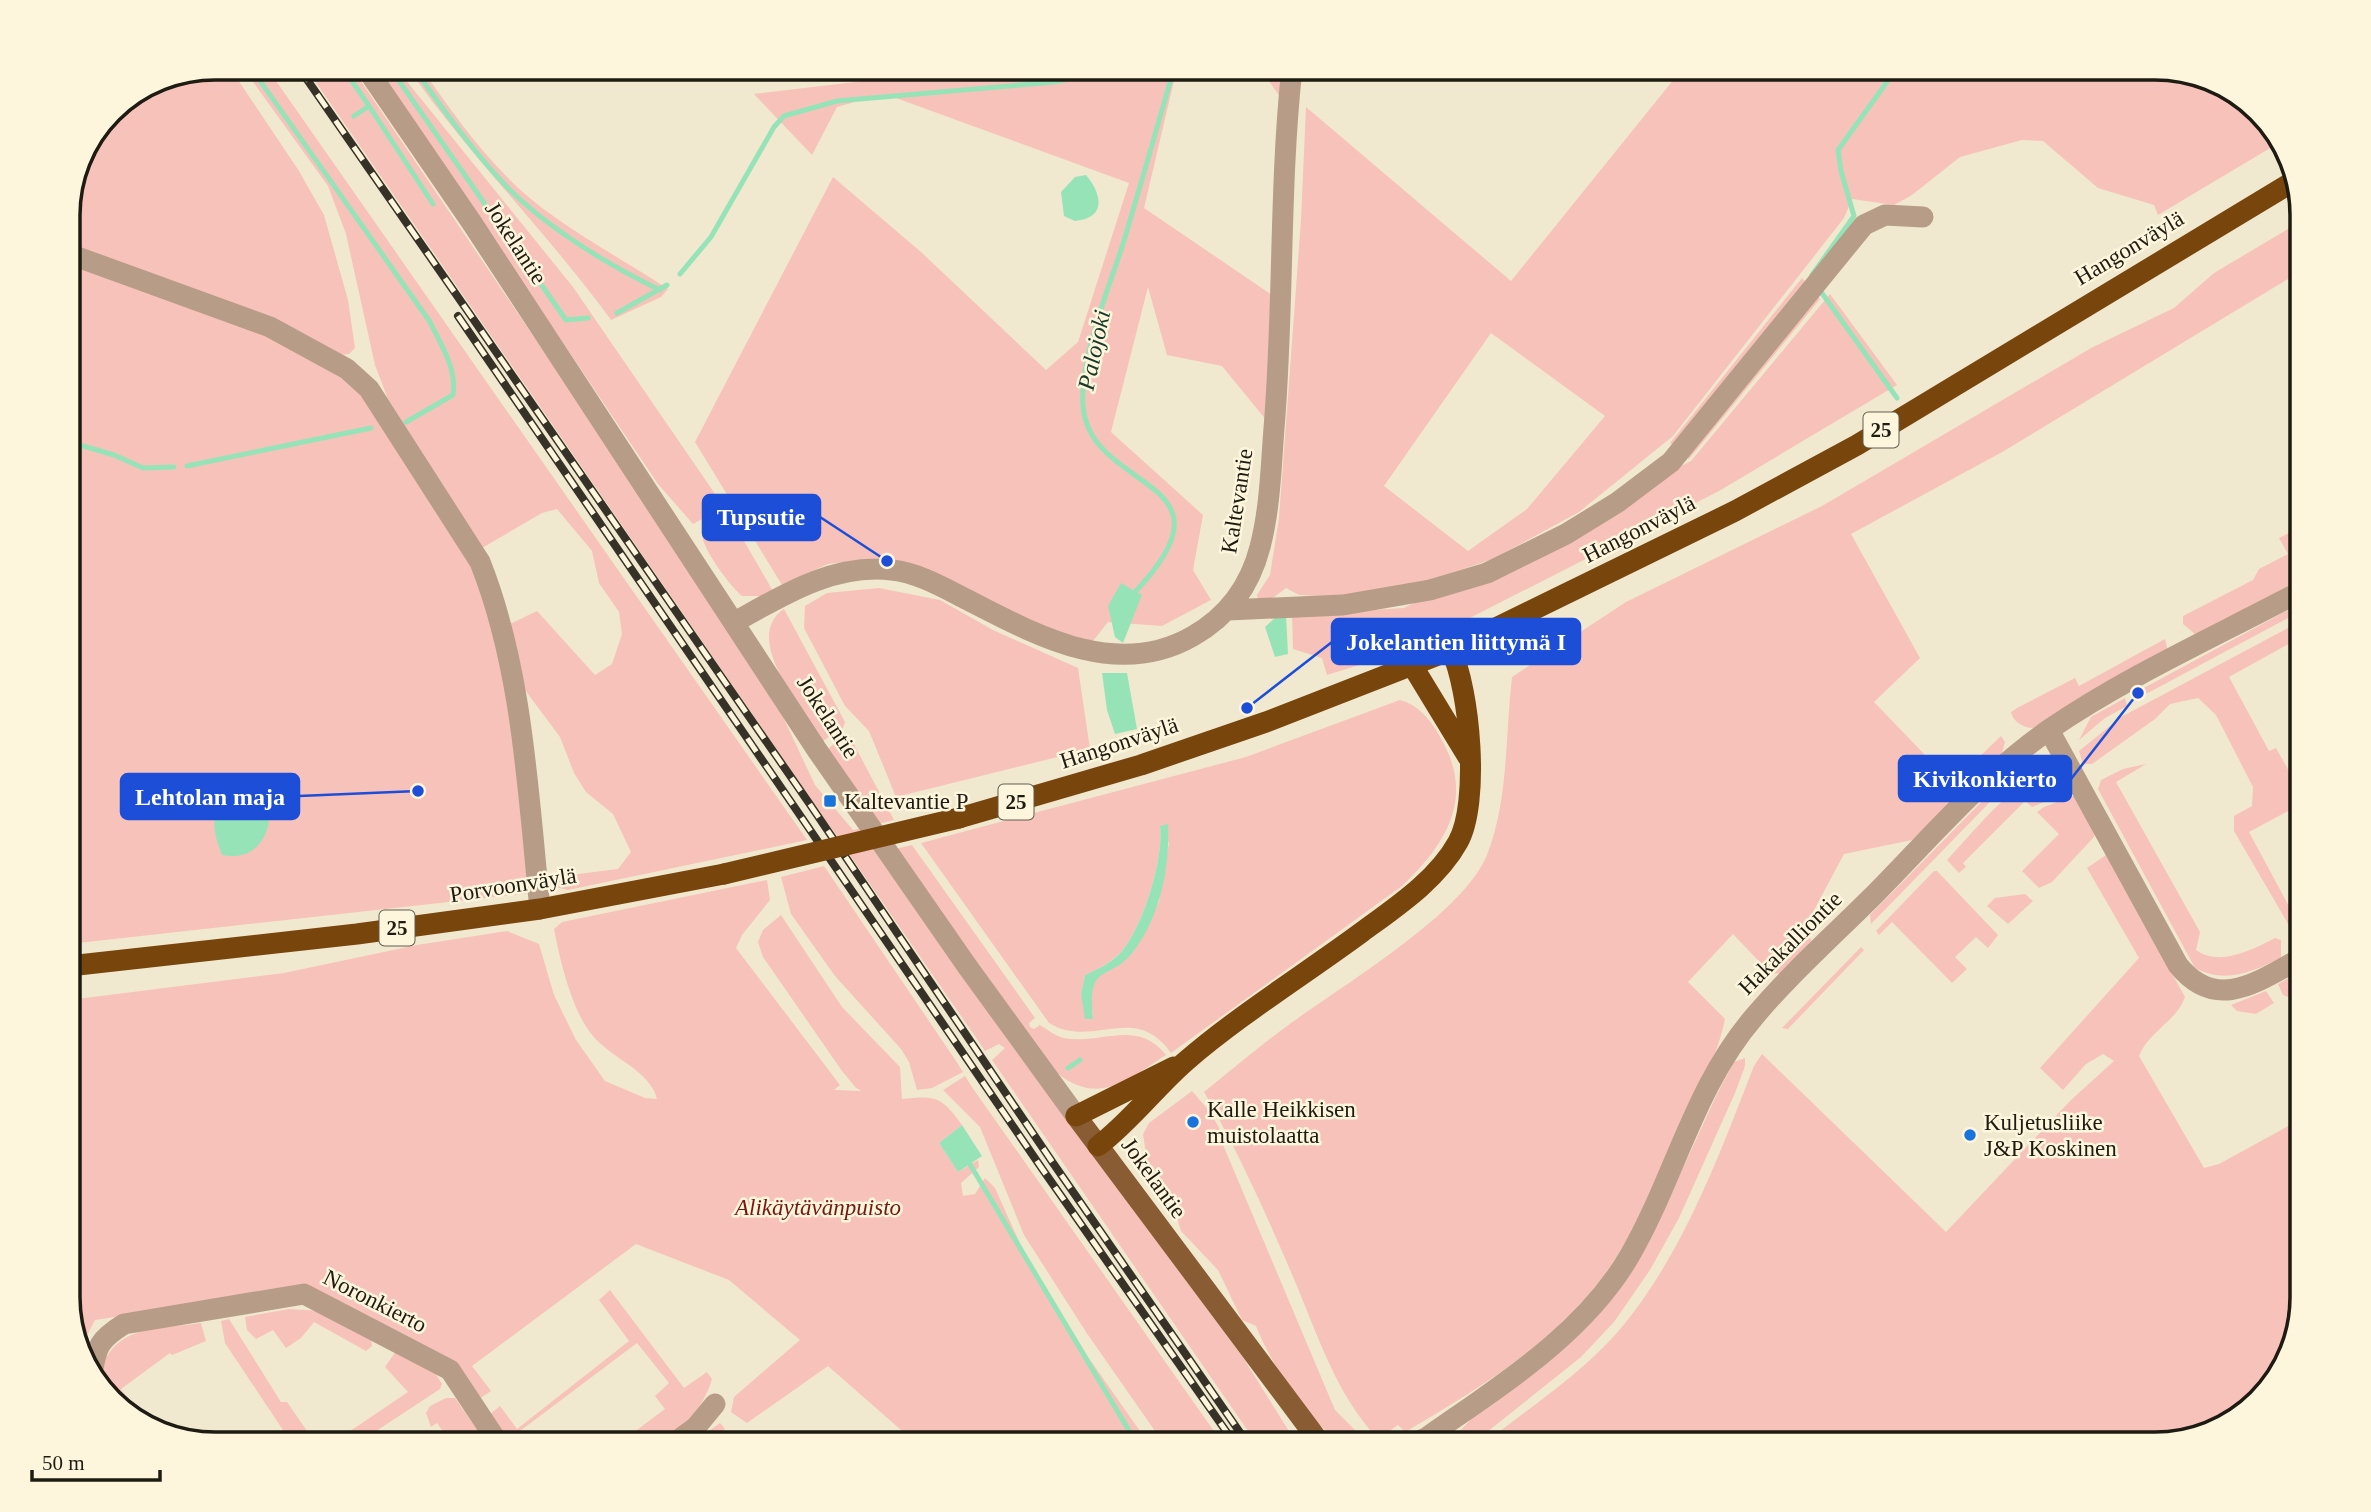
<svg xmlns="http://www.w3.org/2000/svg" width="2371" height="1512" font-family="Georgia,serif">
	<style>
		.green { fill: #f7c2ba; fill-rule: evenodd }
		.water { fill: #97e3b8 }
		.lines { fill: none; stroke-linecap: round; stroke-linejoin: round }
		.stream { stroke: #97e3b8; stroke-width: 5 }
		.minor { stroke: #b79c87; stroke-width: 21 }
		.major { stroke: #8a5c33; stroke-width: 21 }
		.highway { stroke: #78450c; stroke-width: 21 }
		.rail-casing { stroke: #363227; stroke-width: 8 }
		.rail { stroke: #fdf6dc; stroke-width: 5; stroke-dasharray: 16; stroke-linecap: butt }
		.highway-bridge { stroke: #78450c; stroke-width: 21 }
		.poi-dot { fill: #1973dd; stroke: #fdf6dc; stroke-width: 2.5 }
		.labels { text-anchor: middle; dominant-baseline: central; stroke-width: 5; stroke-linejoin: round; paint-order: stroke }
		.shield { fill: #fdf6dc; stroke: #615d4f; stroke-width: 2 }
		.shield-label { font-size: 21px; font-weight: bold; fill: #1e1b12 }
		.street-label { font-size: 23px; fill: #1e1b12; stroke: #fdf6dc }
		.poi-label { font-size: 23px; fill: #1e1b12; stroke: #fdf6dc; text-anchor: start }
		.park-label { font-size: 23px; font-style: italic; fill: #741812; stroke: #fdf6dc }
		.water-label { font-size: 24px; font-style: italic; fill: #173927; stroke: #fdf6dc }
		.rim { fill: none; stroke: #1e1b12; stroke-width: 3.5 }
		.leader { fill: none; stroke: #1d4ed8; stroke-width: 2.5 }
		.callout-dot { fill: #1d4ed8; stroke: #fdf6dc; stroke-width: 2.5 }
		.callout { fill: #1d4ed8; stroke: #1d4ed8; stroke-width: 2.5 }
		.callout-label { font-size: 24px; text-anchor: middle; font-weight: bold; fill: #fff }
	</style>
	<rect width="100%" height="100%" fill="#f0e9cf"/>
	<!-- green -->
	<path class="green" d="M216,68h14l69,103 25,44 24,85 7,48 -6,6 -8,1 -44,-25 16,25 53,43 81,118 52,101 32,276 -462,51v-738l11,-47 32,-48 48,-32z
		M243,68h24l540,772 -239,50 -13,-3 -8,-9 71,-9 13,-17 -18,-38 -27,-22 -12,-19 -14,-36 -41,-55 -9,-58 27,-13 58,64 17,-11 10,-30 -3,-22 -20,-29 -7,-32 -35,-42 -15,4 -60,35 -94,-149 -13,-34 -29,-131 -18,-48z
		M306,68h46l286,423 145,226 32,68 38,45 6,-1 149,211 236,319 53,85h-40l-265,-384 13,-12 -6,-4 -14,7 -6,-9z
		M378,68h18l177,219 151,220 -31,17 -35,-40z
		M408,68h13c27,38 54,77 87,110 40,42 110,78 160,111l-7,8 -50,23c-64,-88 -141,-163 -203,-252z
		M973,68h204l-33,140 128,87 -5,126 -45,-55 -55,-11 -19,-68 -37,145 92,83 -10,55 18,30 -49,26 -54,-4 -15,19 -47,-12 -120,-61 -46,-10 -52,6 -46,21 -87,-143 138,-265 88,75 125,118 32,-28 51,-159 -233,-85 -38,3 -21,6 -25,48 -58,-61z
		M1260,68h22l-2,29z
		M1683,68h472l82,25 45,48 -124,74 -4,-10 -56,-17 -55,-47 -21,-1 -62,17 -48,38 -18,10 -42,-6 -8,19 -171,218 -94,76 -86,47 -72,24 -81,14 -41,-2 -13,-7 -21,16 -6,-1 -2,-8 13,-20 9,-57 22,-298 5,-113 205,174zM1491,333l114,83 -78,93 -59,42 -84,-65z
		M2303,220v50l-299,181 -153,83 69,124 -46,44 78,81 49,-47 4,6 -4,14 -89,84 -68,14 -39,73 7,15 -29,32 -13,-1 -37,-39 -45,48 37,37c-9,43 -31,82 -50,123 -22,46 -42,94 -73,136 -51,67 -125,112 -197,154l-7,-7 -20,14c-42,-45 -60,-103 -84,-160 -27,-63 -56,-128 -90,-187 26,-21 52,-43 79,-63 53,-40 179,-113 204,-174 22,-57 18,-118 25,-178l114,-75 196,-96 271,-159 81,-39 40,-35z
		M1802,278l18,21 -131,160 -19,-16z
		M1830,294l67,91 -178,106 -312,159 -80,25 -5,-17 -29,-9 -1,-34 112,-7 287,-147z
		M729,515l44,76 -11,5h-20c-12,-10 -44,-52 -40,-66z
		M2303,526v52l-107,57 -13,-11v-8l70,-36 6,-11 29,-15 -9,-16z
		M879,588l61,12 53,30 85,38 12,81 -194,48 -27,-66 -24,-25 -41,-78 1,-22 22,-13z
		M2303,602v8l-157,84 -4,-5z
		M784,609l61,113 -2,6 -20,13c-18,-29 -83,-103 -39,-132z
		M2303,620v16l-74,41 40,74 7,-3 18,32 9,-5v28l-54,29 50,93 4,-2v20l-12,-14 -57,-98v-15l18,-10 1,-19 -37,-72 -18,-17 -28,6 -15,15 -63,45h-9l-4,-13 42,-34z
		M2165,639l3,12 -135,77c-9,0 -20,-6 -22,-16l6,-4 58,-30 4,8z
		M2125,698l2,8 -22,12 -26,22 12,-23z
		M1400,700c18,5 30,19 39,35 37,61 9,107 -37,151l-231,167c-37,-52 -78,-3 -122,-30l-128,-180 325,-86zM1160,826l9,17 -10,59 -25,49 -40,28 -4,12 3,27 -12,-24 4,-19c13,-6 27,-13 37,-24 21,-25 42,-92 38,-125z
		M845,734l4,1 45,85 -16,4 -50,-75z
		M2146,764l-30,18 84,150 -4,18c23,17 56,0 79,-12l6,2v18c-30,14 -55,26 -86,10l-97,-179 3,-9 22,-11z
		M2024,766l5,1 -39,35 -119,122 -1,-9 135,-137z
		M2050,768l13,8 10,14 -41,17 -7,-6 -62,62 3,4 -7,6 -12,-13c30,-32 62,-74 103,-92z
		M2076,795l19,38 -1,4 -42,45 -13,6 -17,-17 37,-37 -22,-22 7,-5z
		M912,845l123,173 -6,5 1,4 4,2 6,-4c8,5 15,11 24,13 38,7 73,-20 102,17 -39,25 -68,52 -110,17l-161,-223z
		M2106,855l79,142c-8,24 -37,35 -46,59l65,112 15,-4 84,-46v179l-25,81 -49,46 -73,20h-673c45,-35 94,-67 132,-109 66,-75 103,-177 139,-269l8,-12 184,178 126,-133 42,-38 -11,-7 -17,10 -23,26 -23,-22 99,-110 -52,-90z
		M824,866l130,192 9,14 -31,16 -15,2 -8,-28 -8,-13 -66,-73 -44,-62 -10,-37z
		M1934,871h3l61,64 -10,13 -12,-11 -21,20 12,12 -15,14 -60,-61 -13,13 -3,-4z
		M767,880l3,20 -28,35 -6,13 104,137 -6,5 28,1 -6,-3 -14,-17 -79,-114 -5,-15 5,-12 18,-15 61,92 58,60 2,32c34,-4 40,-2 60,26l-23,18 19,29 20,-12 1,7 -18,16 2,13 12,-2 10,-16 10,10 28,62 65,107 61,87h-232l-89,-78 -81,57 -16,-11 3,-15 66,-57 -71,-60 -93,-36 -164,122 19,25 -12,8 -167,-112 -217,33 -14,27 -12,-41v-306l215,-27 133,-28 90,-14 32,13 15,51 22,45 29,41 40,17 12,1c-7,-29 -45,-40 -64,-63 -21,-24 -33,-76 -39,-107l8,-7z
		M2025,894l8,7 -25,23 -21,-18 8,-8z
		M1861,947l3,3 -76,79 -6,-1z
		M2303,970v18l-15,9 -5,-2 -5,-11z
		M2266,991l8,12 -18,11 -19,-3 -6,-6z
		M1745,1058v8l-10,27 -56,125 -29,52 -36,52 -33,35 -109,87h-25l206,-211 64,-139 17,-32z
		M965,1076l7,11 251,357h-59l-78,-112 -62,-97 -44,-108 -37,-37z
		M1192,1091l19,22 13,24 -3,3 114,270 34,34h-24l-6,-3c-32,-21 -69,-79 -83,-115l-14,-6 -24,-50 -37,-39 -5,-16 -14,-12 -14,-36 -5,-33 6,-11z
		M610,1290l74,98 23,-16 5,7c-5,21 -31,59 -55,65 -11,2 -27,0 -39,0l47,-35 -10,-13 14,-13 -32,-40 -129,97 -19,-25 11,-9 17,23 112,-88 -30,-41z
		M289,1309l32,2 50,27 1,8 -6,5 -52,-29 -13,16 -15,10 -13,-18 -17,9 -9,-9 -2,-13z
		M229,1319l52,83h6l29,42h-10l-6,-8 -13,8h-23l19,-14 -58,-87 -4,-22z
		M201,1323l5,18 -34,14 -2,-2 -49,36 21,33 -8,-3 -36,-39c13,-56 55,-50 103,-57z
		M396,1351l39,22 7,11 -2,5 -82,54 -27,1 77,-52 -23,-25z
		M446,1398h9l32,46h-35l-15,-21 -6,4 -5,-14 4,-7z
		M720,1423l5,6 -18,15h-16z"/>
	<!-- water -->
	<path class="water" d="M1086,175c16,19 21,43 -11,46l-11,-5 -3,-24 14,-15z
		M1121,583l21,12 -19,48 -8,-6 -7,-31z
		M1286,615l2,39 -13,3 -10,-30 12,-11z
		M1102,673h25l10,56 -22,5 -8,-24z
		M240,796c14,1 22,14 29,25 -4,25 -21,39 -47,34 -11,-28 -14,-48 18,-59z
		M1168,824c2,42 -7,89 -32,124 -26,37 -49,10 -43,71h-8l-4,-25 4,-19c13,-6 28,-13 37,-24 21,-25 42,-92 38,-125z
		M962,1125l20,31 -24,16 -19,-29z"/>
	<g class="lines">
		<!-- stream -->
		<path class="stream" d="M251,68l179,254c11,23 27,46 23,73l-47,27
			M343,68l26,38
			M390,68l176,252 22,-2
			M414,68c28,40 58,82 92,118 40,41 102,79 154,104
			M736,68v1
			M1157,68l16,4
			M354,116l15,-10 64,98
			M680,274l31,-37 63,-110 10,-11 53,-15 217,-19 73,-14
			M1812,275l42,-59 -13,-45 -3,-21 59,-82
			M1819,289l78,109
			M617,313l50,-28
			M69,442l45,13 29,13 31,-1
			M187,466l184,-38
			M1133,594c114,-118 -43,-100 -50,-188 -4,-45 25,-116 39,-159 18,-59 35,-119 52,-179
			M1068,1068l12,-8
			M968,1161l169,283"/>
		<!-- minor -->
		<path class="minor" d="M366,68l106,155 345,527 150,216 109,150
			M69,254l201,73 77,42 22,20 111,173c43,108 48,232 60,347
			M1228,610l115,-5 87,-15 57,-17 79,-39 52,-32 53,-40 193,-237 21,-10 38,2
			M735,622c48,-27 99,-59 157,-52 27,3 52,18 76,30 70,36 149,80 225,36 35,-20 57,-50 67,-89 10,-38 11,-80 14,-119 10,-119 5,-241 18,-360
			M2049,730l129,235c39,49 82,15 125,-8
			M92,1375c4,-29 8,-36 32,-51l180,-30 146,76 49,74
			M673,1444l23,-17 19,-23
			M1410,1444l16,-6c72,-51 158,-103 204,-183 44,-76 65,-170 124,-238 37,-44 82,-84 123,-125 55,-56 108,-118 173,-163 79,-54 169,-94 253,-139"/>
		<!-- major -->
		<path class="major" d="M1076,1116l245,328"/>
		<!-- highway -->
		<path class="highway" d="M1412,665l56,92
			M959,818l182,-53 125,-43 185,-72 284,-139 122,-66 437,-264
			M69,966l288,-32 183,-25 184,-35
			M1076,1116l98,-49
			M1098,1146c33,-25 57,-58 88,-85 52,-45 119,-87 176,-129 34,-25 75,-52 96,-90 22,-39 12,-152 -7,-192"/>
		<!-- rail casing -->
		<g class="rail-casing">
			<path id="rail" d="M299,68l510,735 244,360 195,281
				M458,316l585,854 192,274"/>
		</g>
		<!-- rail -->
		<use href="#rail" class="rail"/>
		<!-- highway-bridge -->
		<path class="highway-bridge" d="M724,874l235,-56"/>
	</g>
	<!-- markers -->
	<g class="poi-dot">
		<rect x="823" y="794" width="14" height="14" rx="3.5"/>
		<circle cx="1193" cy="1122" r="7"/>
		<circle cx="1970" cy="1135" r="7"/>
	</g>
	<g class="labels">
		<!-- shield labels -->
		<g class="shield">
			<rect x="1863.5" y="412.5" width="35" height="35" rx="5"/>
			<rect x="998.5" y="784.5" width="35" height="35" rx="5"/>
			<rect x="379.5" y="910.5" width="35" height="35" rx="5"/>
		</g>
		<g class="shield-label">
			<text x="1881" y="430">25</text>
			<text x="1016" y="802">25</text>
			<text x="397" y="928">25</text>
		</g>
		<!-- street labels -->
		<g class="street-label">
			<text transform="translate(516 243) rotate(57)">Jokelantie</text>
			<text transform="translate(2129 248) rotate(-31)">Hangonväylä</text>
			<text transform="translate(1237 501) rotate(-81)">Kaltevantie</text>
			<text transform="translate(1639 529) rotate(-27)">Hangonväylä</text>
			<text transform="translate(828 717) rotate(57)">Jokelantie</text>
			<text transform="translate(1119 743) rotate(-18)">Hangonväylä</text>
			<text transform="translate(513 885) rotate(-9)">Porvoonväylä</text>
			<text transform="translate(1790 943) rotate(-45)">Hakakalliontie</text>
			<text transform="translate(1154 1178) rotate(54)">Jokelantie</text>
			<text transform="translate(375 1301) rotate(27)">Noronkierto</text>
		</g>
		<!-- poi labels -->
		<g class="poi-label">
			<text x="844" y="801">Kaltevantie P</text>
			<text x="1207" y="1109">Kalle Heikkisen<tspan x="1207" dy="26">muistolaatta</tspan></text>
			<text x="1984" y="1122">Kuljetusliike<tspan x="1984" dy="26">J&amp;P Koskinen</tspan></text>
		</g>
		<!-- park labels -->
		<g class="park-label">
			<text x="818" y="1207">Alikäytävänpuisto</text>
		</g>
		<!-- water labels -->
		<g class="water-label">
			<text transform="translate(1094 350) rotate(-78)">Palojoki</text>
		</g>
	</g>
	<!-- crop -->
	<path d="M0 0H2371V1512H0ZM215 80H2155A135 135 0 0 1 2290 215V1297A135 135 0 0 1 2155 1432H215A135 135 0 0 1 80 1297V215A135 135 0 0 1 215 80Z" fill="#fdf6dc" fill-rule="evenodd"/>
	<path class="rim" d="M215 80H2155A135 135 0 0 1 2290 215V1297A135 135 0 0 1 2155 1432H215A135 135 0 0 1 80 1297V215A135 135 0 0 1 215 80Z"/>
	<!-- callouts -->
	<path class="leader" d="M887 561L820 517M1247 708L1332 642M2138 693L2071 779M418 791L299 796"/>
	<g class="callout-dot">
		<circle cx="887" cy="561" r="7"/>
		<circle cx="1247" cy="708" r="7"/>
		<circle cx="2138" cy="693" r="7"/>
		<circle cx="418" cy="791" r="7"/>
	</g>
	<g class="callout">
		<rect x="703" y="495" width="117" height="45" rx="7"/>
		<rect x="1332" y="619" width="248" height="45" rx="7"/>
		<rect x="1899" y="756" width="172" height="45" rx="7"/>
		<rect x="121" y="774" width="178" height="45" rx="7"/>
	</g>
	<g class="callout-label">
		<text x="761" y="525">Tupsutie</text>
		<text x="1456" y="650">Jokelantien liittymä I</text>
		<text x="1985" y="787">Kivikonkierto</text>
		<text x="210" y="805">Lehtolan maja</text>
	</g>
	<!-- scale -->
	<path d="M32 1470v10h128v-10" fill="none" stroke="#1e1b12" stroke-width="3.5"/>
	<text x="42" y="1470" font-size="21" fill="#1e1b12" stroke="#fdf6dc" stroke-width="5" paint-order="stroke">50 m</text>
</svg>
